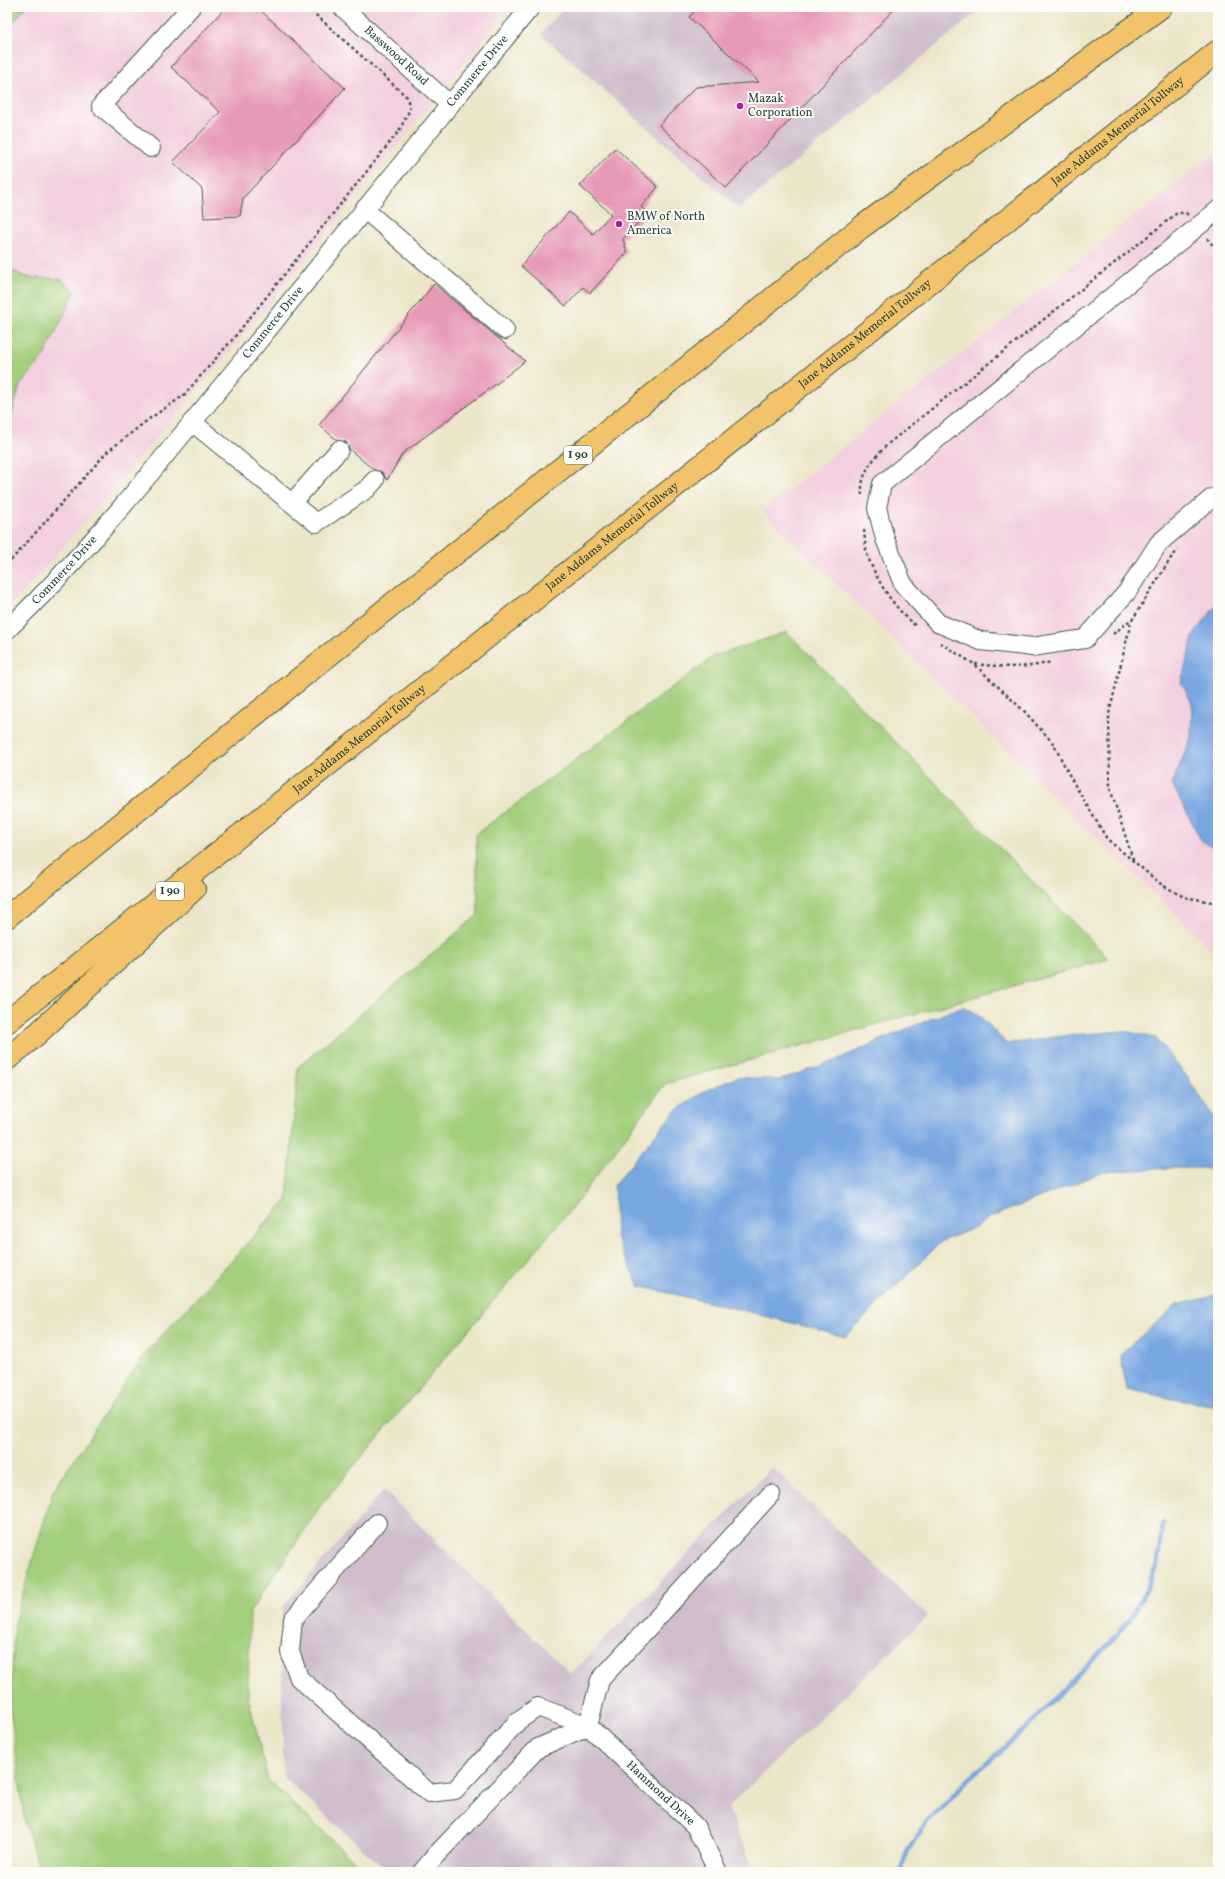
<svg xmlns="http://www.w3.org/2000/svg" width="1225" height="1879" font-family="Vollkorn,serif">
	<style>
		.built { fill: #f3cfdf }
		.industrial { fill: #cfbdce }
		.green { fill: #a3ce7b; stroke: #618658 }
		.water { fill: #77a6e1; stroke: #4b728a }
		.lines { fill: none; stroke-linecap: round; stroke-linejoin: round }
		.stream { stroke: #77a6e1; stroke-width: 4.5 }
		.building { fill: #e799b8 }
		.minor-casing { stroke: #3e564a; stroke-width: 20 }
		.highway-casing { stroke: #3e564a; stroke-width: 24 }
		.path { stroke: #3e564a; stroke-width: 2.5; stroke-dasharray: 3 3; stroke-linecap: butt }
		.minor { stroke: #fff; stroke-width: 18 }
		.highway { stroke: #f2c36a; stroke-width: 22 }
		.poi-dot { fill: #b5179e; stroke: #fdfcf7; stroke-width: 1.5 }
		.labels { text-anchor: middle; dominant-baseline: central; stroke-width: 4; stroke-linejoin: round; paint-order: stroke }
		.shield { fill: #fdfcf7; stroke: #62766e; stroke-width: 1 }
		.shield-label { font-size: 11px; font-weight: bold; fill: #1f3d34 }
		.street-label { font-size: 12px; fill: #1f3d34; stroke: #fdfcf7 }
		.poi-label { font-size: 12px; fill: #1f3d34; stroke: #fdfcf7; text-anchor: start }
	</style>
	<rect width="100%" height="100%" fill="#fdfcf7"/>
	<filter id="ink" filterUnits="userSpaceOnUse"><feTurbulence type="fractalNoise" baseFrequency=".025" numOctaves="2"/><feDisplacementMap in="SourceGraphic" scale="8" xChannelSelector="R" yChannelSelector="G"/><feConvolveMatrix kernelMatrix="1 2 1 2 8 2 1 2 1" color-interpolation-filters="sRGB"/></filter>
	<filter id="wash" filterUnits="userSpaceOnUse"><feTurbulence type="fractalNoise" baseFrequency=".012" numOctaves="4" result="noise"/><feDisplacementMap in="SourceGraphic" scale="16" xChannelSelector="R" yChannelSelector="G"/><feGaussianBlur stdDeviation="0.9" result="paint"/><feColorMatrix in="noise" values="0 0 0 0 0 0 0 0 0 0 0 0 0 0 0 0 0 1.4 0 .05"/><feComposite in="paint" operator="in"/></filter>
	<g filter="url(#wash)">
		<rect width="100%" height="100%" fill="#ece6c9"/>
		<!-- built -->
		<path class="built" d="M7,7h502l-252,312 -223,262 -27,27z
			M1218,151v805l-456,-445z"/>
		<!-- industrial -->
		<path class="industrial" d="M564,7h419l-244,202 -198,-175z
			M772,1467l156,149 -200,191 27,65h-367l-105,-95 -1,-169 102,-118 187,184z"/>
		<!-- green -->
		<path class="green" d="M7,7h18l-18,23z
			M7,268l18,9 36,2 14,13 -32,66 -23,27 -8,30 -5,11z
			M787,632l322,327 -444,125 -89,119 -255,302 -71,107 -2,84 20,84 98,92h-327l-15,-55 -14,-111 5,-86 38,-129 91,-136 143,-155 11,-133 180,-152 -2,-81 238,-178z"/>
		<!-- water -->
		<path class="water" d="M1218,603v248l-17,-11 -29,-56 19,-46 1,-35 -11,-21 13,-48z
			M963,1006l15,8 29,30 62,-9 55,-4 32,7 31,39 29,43 2,6v42h-48l-67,4 -112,45 -16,11 -33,13 -97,96 -103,-27 -103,-24 -23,-48 -2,-53 60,-73 30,-21 34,-14 42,3 54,-19 60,-27z
			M1218,1295v111l-40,-6 -51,-11 -7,-35 57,-49z"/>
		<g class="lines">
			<!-- stream -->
			<path class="stream" d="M900,1872l8,-23 20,-28 39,-40 58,-52 88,-89 21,-27 14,-27 9,-22 6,-41"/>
		</g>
		<g id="blocks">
			<!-- building -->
			<path class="building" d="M226,7h31l88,81 -102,110 -3,18 -36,2 -2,-29 -29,-27 47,-50 -49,-45z
				M699,7h197l-170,181 -67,-63 37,-38 63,-5 -70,-65z
				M615,148l43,39 -17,20 6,6 -24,26 4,14 -37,40 -7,-6 -17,19 -45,-40 48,-54 24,22 18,-20 -31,-28z
				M434,284l91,77 -25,20 -97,72 -16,27 -5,-8 -8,-2 -25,-21 -3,-7 -9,-2 -18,-15z"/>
		</g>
	</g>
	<g filter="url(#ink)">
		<use href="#blocks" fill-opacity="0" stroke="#3e564a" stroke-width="1"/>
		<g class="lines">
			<!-- minor casing -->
			<g class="minor-casing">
				<g id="minor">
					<path id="s1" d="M342,7l107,97"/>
					<path d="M151,148l-50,-42 90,-99"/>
					<path d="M364,209l141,121"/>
					<path d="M1218,210l-336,274 -5,24 8,31 18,45 35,39 43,18 51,6 53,-8 42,-47 32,-49 53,-45 6,-1"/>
					<path d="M192,422l124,101 51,-34 8,-9"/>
					<path d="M292,503l47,-53"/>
					<path id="s2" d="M7,630c87,-84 161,-178 237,-271 95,-118 190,-236 287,-352"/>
					<path id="s3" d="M377,1523l-84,96 -3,33 9,26 130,115 26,-3 64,-70 19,-13 50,19 107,100 23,46"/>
					<path d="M588,1726l12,-46 171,-186"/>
					<path d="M422,1872l13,-16 103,-108 50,-22"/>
				</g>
			</g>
			<!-- highway casing -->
			<g class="highway-casing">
				<g id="highway">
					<path d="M7,917l271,-221 585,-470 298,-219"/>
					<path id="s4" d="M7,1022l1211,-971"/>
					<path d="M7,1059l31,-26 156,-144"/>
				</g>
			</g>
			<!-- path -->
			<path class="path" d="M1207,238l11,14
				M862,495c-2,-23 12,-37 27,-52l288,-230h9l2,2
				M864,530c1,8 1,19 4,27 10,26 27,52 48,69
				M7,565l100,-113 42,-33 34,-23 49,-56 167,-209 11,-22 -3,-12 -100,-90
				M1113,634l20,-16
				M940,643l34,21 51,48 28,31 20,39 34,57 55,46 22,12 34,6
				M975,664c25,3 51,5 76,-2
				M1133,860l-23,-72 -1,-74 22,-92 40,-64 7,-8
				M7,1852l4,20"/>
			<!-- minor -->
			<use href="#minor" class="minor"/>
			<!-- highway -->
			<use href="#highway" class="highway"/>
		</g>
	</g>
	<!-- markers -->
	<g class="poi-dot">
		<circle cx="740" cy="106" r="4"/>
		<circle cx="619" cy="224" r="4"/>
	</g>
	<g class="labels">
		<!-- shield labels -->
		<g class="shield">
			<rect x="564" y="446" width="28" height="18" rx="3"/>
			<rect x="156" y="882" width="28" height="18" rx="3"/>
		</g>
		<g class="shield-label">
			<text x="578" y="455">I 90</text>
			<text x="170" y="891">I 90</text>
		</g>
		<!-- street labels -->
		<g class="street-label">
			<text stroke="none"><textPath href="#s1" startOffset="73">Basswood Road</textPath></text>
			<text stroke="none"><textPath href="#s2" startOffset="731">Commerce Drive</textPath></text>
			<text stroke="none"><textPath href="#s4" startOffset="1424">Jane Addams Memorial Tollway</textPath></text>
			<text stroke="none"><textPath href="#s2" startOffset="407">Commerce Drive</textPath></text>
			<text stroke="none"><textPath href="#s4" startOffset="1100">Jane Addams Memorial Tollway</textPath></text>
			<text stroke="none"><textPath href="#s4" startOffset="776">Jane Addams Memorial Tollway</textPath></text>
			<text stroke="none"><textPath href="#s2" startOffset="83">Commerce Drive</textPath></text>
			<text stroke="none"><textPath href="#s4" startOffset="452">Jane Addams Memorial Tollway</textPath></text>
			<text stroke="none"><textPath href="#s3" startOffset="658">Hammond Drive</textPath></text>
		</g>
		<!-- poi labels -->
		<g class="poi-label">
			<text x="748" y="99">Mazak<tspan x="748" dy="14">Corporation</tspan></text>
			<text x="627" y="217">BMW of North<tspan x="627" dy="14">America</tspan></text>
		</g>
	</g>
	<!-- margin -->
	<rect width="1225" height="1879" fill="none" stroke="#fdfcf7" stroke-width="24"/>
</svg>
